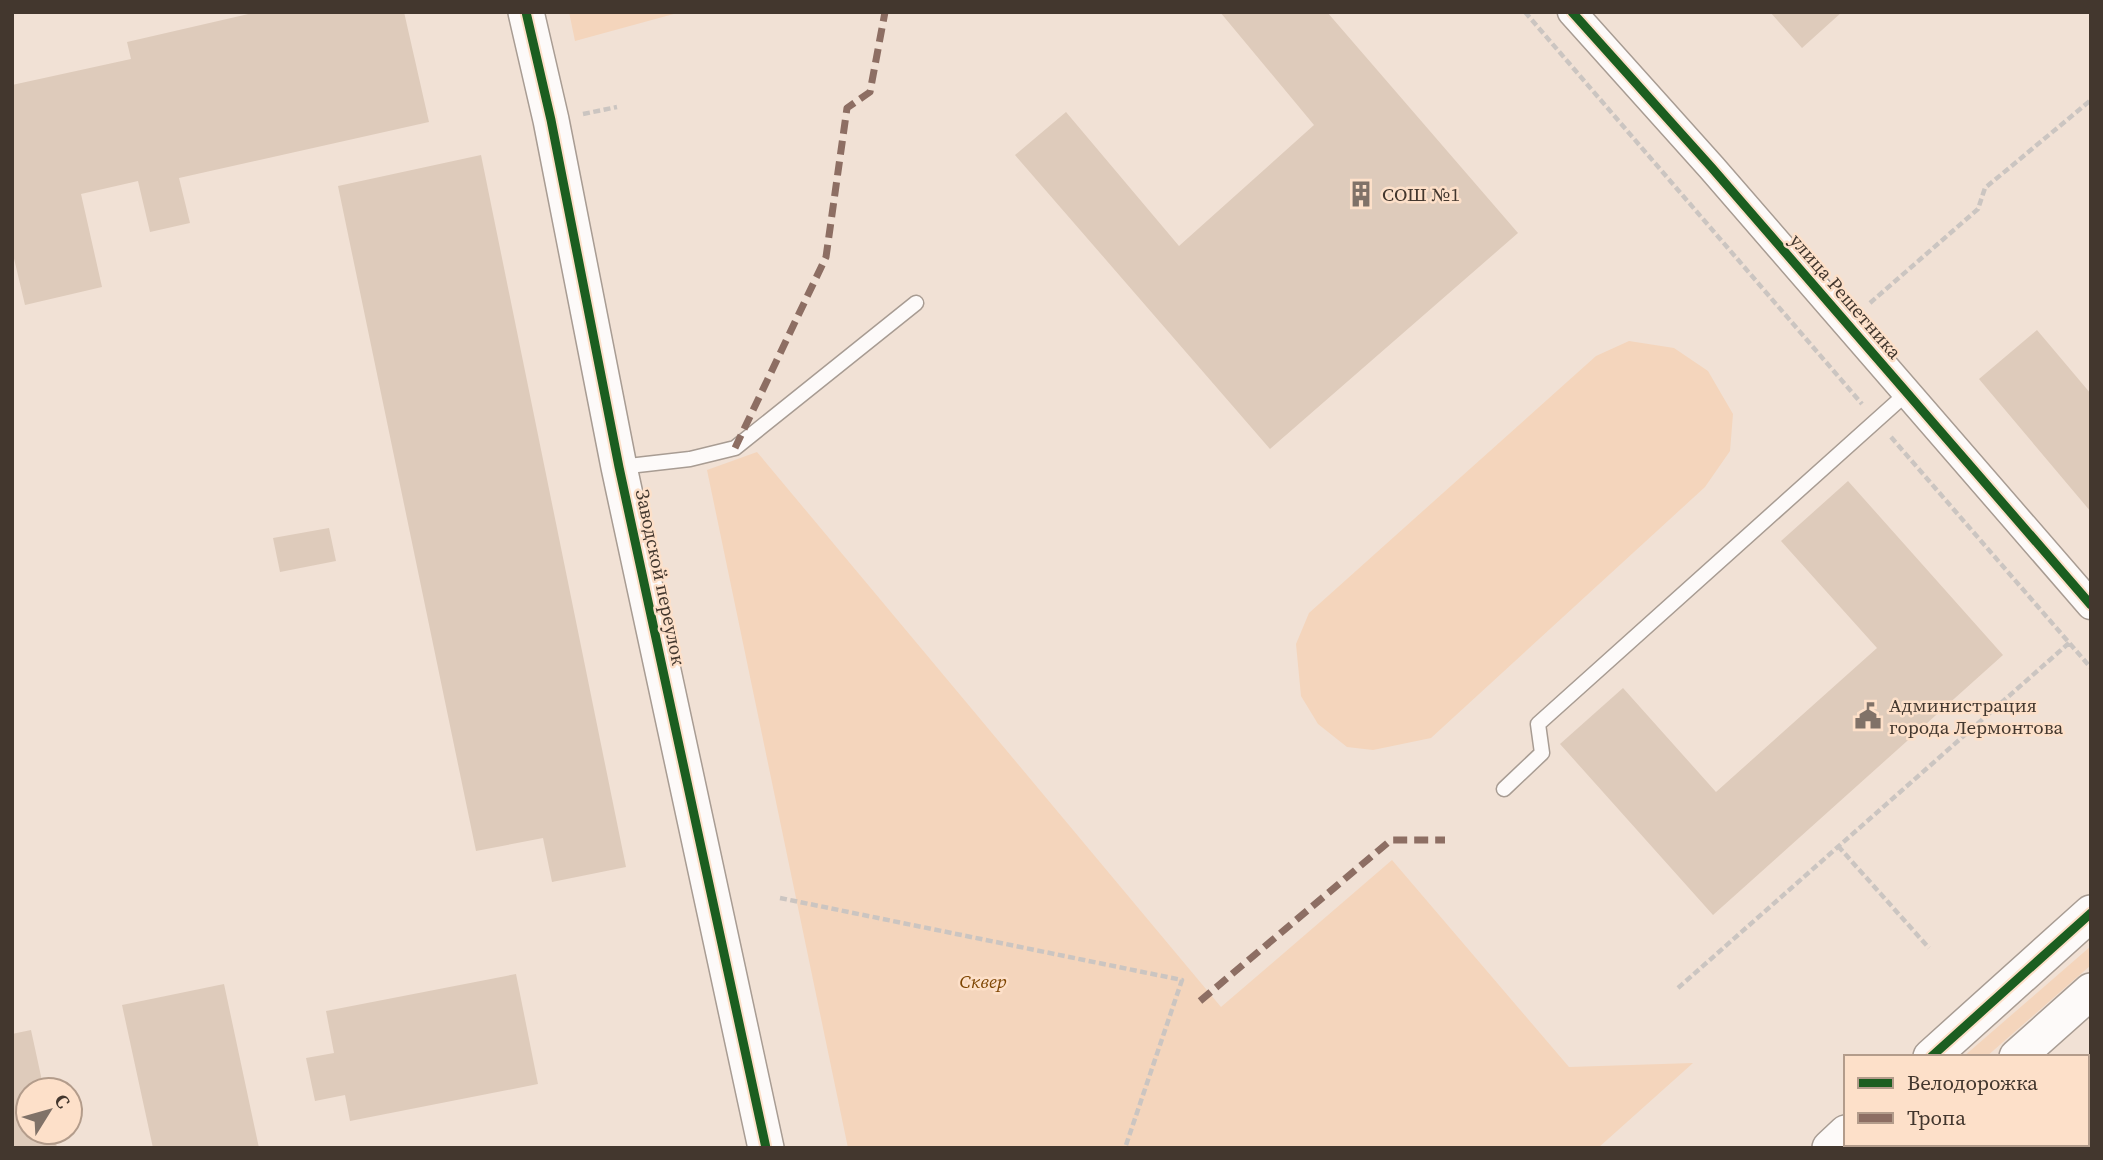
<svg xmlns="http://www.w3.org/2000/svg" width="2103" height="1160" font-family="'Source Serif 4',serif">
	<style>
		.green { fill: #f4d5bc }
		.building { fill: #decbbb }
		.lines { fill: none; stroke-linecap: round; stroke-linejoin: round }
		.service-casing { stroke: #a89c93; stroke-width: 17 }
		.minor-casing { stroke: #a89c93; stroke-width: 31 }
		.tertiary-casing { stroke: #a89c93; stroke-width: 38 }
		.path { stroke: #cbc5c1; stroke-width: 4.5; stroke-dasharray: 7 3.5; stroke-linecap: butt }
		.service { stroke: #fdfaf9; stroke-width: 14 }
		.minor { stroke: #fdfaf9; stroke-width: 28 }
		.tertiary { stroke: #fdfaf9; stroke-width: 35 }
		.quiet { stroke: #8d6e63; stroke-width: 7; stroke-dasharray: 14 7; stroke-linecap: butt }
		.cycleway-casing { stroke: #fde0c9; stroke-width: 13 }
		.cycleway { stroke: #1b5e20; stroke-width: 9 }
		.labels { text-anchor: middle; dominant-baseline: central; stroke-width: 5; stroke-linejoin: round; paint-order: stroke }
		.poi-label { font-size: 19px; fill: #43372e; stroke: #fde0c9; text-anchor: start }
		.street-label { font-size: 19px; fill: #43372e; stroke: #fde0c9 }
		.park-label { font-size: 19px; font-style: italic; fill: #7e4603; stroke: #fde0c9 }
	</style>
	<rect width="100%" height="100%" fill="#f1e1d5"/>
	<!-- green -->
	<path class="green" d="M569,12h112l-106,29z
		M1629,341l45,7 34,23 25,43 -3,37 -25,36 -274,251 -58,12 -26,-3 -29,-23 -17,-28 -5,-52 13,-31 287,-257z
		M757,452l464,555 171,-147 177,207 124,-4 -95,85h-750l-141,-678z
		M2091,946v19l-105,92h-23z"/>
	<!-- building -->
	<path class="building" d="M257,12h147l25,110 -250,56 11,45 -40,9 -12,-51 -57,13 21,93 -77,18 -13,-55v-165l119,-26 -4,-17z
		M1220,12h107l191,221 -248,216 -255,-294 51,-43 113,134 135,-121z
		M1770,12h72l-40,36z
		M481,155l145,712 -74,15 -9,-44 -67,13 -138,-665z
		M2037,330l54,64v118l-112,-133z
		M1848,481l155,174 -290,260 -153,-171 63,-56 93,104 161,-144 -96,-107z
		M329,528l7,33 -56,11 -7,-34z
		M516,974l22,110 -188,37 -5,-26 -30,6 -9,-43 28,-5 -8,-42z
		M224,984l35,164h-106l-31,-143z
		M31,1030l13,60h-16v42h26l3,16h-45v-114z"/>
	<g class="lines">
		<!-- service casing -->
		<g class="service-casing">
			<path id="service" d="M620,467l70,-8 45,-11 181,-145
				M1504,789l38,-36 -4,-29 369,-331"/>
		</g>
		<!-- minor casing -->
		<g class="minor-casing">
			<path id="minor" d="M1572,12l140,156 379,437"/>
		</g>
		<!-- tertiary casing -->
		<g class="tertiary-casing">
			<path id="tertiary" d="M526,12l25,108 68,347 147,681
				M1931,1057l160,-144
				M2017,1057l74,-66
				M1830,1148l16,-15
				M1913,1148l4,-4"/>
		</g>
		<!-- path -->
		<path class="path" d="M1525,12l337,392
			M583,114l34,-7
			M1870,303l108,-94 7,-21 106,-88
			M1891,437l200,231
			M1838,846l91,102
			M780,898l402,82 -57,168
			M1678,988l391,-345"/>
		<!-- service -->
		<use href="#service" class="service"/>
		<!-- minor -->
		<use href="#minor" class="minor"/>
		<!-- tertiary -->
		<use href="#tertiary" class="tertiary"/>
		<!-- quiet -->
		<path class="quiet" d="M735,448l91,-191 21,-149 23,-16 15,-80
			M1200,1001l191,-161h54"/>
		<!-- cycleway casing -->
		<g class="cycleway-casing">
			<path id="cycleway" d="M526,12l25,108 68,347 147,681
				M1572,12l140,156 379,437
				M1931,1057l160,-144"/>
		</g>
		<!-- cycleway -->
		<use href="#cycleway" class="cycleway"/>
	</g>
	<!-- icons -->
	<defs>
		<g id="building-bare" transform="scale(2.1)"><path d="M-4-6H4V6H1V3H-1V6H-4ZM-2.5-4.3h1.7v1.8h-1.7ZM.8-4.3h1.7v1.8H.8ZM-2.5-1h1.7V.8h-1.7ZM.8-1h1.7V.8H.8Z" fill="#807268" stroke="#fde0c9" stroke-width="2.5" paint-order="stroke"/></g>
		<g id="civic-bare" transform="scale(2.1)"><path d="M-.6-6.5H3V-4.5H.6V-3L4-1V1h2V6H-6V1h2V-1L-.6-3ZM-1.2 2.5V6h2.4V2.5Z" fill="#807268" stroke="#fde0c9" stroke-width="2.5" paint-order="stroke"/></g>
	</defs>
	<g fill-rule="evenodd">
		<use href="#building-bare" x="1361" y="194"/>
		<use href="#civic-bare" x="1868" y="716"/>
	</g>
	<g class="labels">
		<!-- poi labels -->
		<g class="poi-label">
			<text x="1382" y="194">СОШ №1</text>
			<text x="1889" y="705">Администрация<tspan x="1889" dy="22">города Лермонтова</tspan></text>
		</g>
		<!-- street labels -->
		<g class="street-label">
			<text transform="translate(1846 296) rotate(49)">улица Решетника</text>
			<text transform="translate(661 577) rotate(78)">Заводской переулок</text>
		</g>
		<!-- park labels -->
		<g class="park-label">
			<text x="983" y="981">Сквер</text>
		</g>
	</g>
	<!-- border -->
	<rect width="2103" height="1160" fill="none" stroke="#43372e" stroke-width="28"/>
	<!-- legend -->
	<rect x="1844" y="1055" width="245" height="91" fill="#fde0c9" stroke="#b39c8b" stroke-width="2"/>
	<rect x="1858" y="1078" width="35" height="10" fill="#1b5e20" stroke="#b39c8b" stroke-width="2"/>
	<text x="1907" y="1090" font-size="21" fill="#43372e">Велодорожка</text>
	<rect x="1858" y="1113" width="35" height="10" fill="#8d6e63" stroke="#b39c8b" stroke-width="2"/>
	<text x="1907" y="1125" font-size="21" fill="#43372e">Тропа</text>
	<!-- north arrow -->
	<g transform="translate(49 1111) rotate(53)"><circle r="33" fill="#fde0c9" stroke="#b39c8b" stroke-width="2"/>
	<path d="M0-5L12 26L0 18L-12 26Z" fill="#807268"/>
	<text y="-10" font-size="19" font-weight="bold" text-anchor="middle" fill="#43372e">С</text>
	</g>
</svg>
